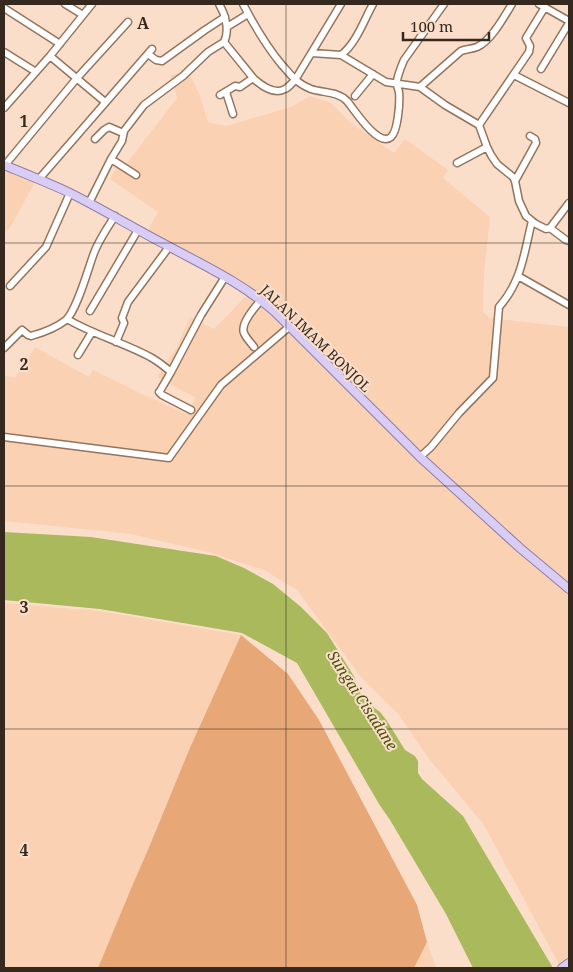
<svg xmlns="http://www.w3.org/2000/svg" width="573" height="972" font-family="'Noto Serif',serif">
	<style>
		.built { fill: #fbd1b3 }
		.green { fill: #e8a776 }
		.water { fill: #a9b95c }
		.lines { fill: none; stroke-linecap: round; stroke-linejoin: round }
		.minor-casing { stroke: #93745d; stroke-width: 9 }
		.major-casing { stroke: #8f7ea6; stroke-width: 10 }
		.minor { stroke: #fff; stroke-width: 6 }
		.major { stroke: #d9cdf5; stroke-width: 8 }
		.grid { fill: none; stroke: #35281e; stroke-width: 1; stroke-opacity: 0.55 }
		.labels { text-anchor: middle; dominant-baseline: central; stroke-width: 4; stroke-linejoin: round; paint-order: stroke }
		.street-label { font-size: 14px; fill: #35281e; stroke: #fbdeca }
		.water-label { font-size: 15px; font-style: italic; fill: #475008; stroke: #fbdeca }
		.grid-label { font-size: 16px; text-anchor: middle; font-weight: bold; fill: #35281e; stroke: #fbdeca; stroke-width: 4; stroke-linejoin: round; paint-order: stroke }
	</style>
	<rect width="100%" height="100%" fill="#fbdeca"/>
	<!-- built -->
	<path class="built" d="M187,70l12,23 9,29 18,4 65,-19 19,-11 21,7 20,20 43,30 11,-14 43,31 -5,8 47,39 -6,57 -1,38 7,6 79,9v641h-8l-77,-143 -55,-66 -30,-44 -39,-39 -63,-86 -33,-20 -56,-18 -77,-18 -127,-13v-146l11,3 20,-31 54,30 4,-7 41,20 52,24 10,-16 -39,-21 20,-30 13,-30 24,12 37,-38 -8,-6 -95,-55 10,-18 -48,-33 9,-16h8l50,-65 -7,-22z
		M4,171l31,11 -25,46 -6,3z
		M4,603l96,8 141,24 -52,115 -39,95 -20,46 -32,77h-94z
		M427,942l9,26h-22z"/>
	<!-- green -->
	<path class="green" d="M241,635l47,39 31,46 98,185 10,37 -13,26h-316l32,-77 20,-46 39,-95z"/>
	<!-- water -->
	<path class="water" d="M4,532l87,5 125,19 28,12 29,16 28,23 26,26 28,45 1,10 13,16 11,8 7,9 18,29 10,6 3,5v12l4,6 41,37 90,152h-80l-27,-54 -56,-94 -11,-16 -82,-141 -55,-30 -142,-24 -96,-9z"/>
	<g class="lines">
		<!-- minor casing -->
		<g class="minor-casing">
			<path id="minor" d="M65,4l18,11
				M219,4c6,10 11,26 5,38
				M243,4c11,21 23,42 39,61 4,4 8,10 13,14 4,4 11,8 16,10 12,4 26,2 36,12 7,8 31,47 44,36 7,-6 9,-35 8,-45 -1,-4 -3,-7 -2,-11 1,-7 4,-14 7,-21l40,-56
				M539,4l30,17
				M4,8l56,36
				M227,27l21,-13
				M224,42l30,37c8,7 21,16 31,10 4,-2 7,-6 10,-9l46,-76
				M4,52l32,20
				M312,53l29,2c15,-11 23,-35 32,-51
				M148,54l8,6 6,1 43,-31 20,-13
				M341,55l45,27 34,5 25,18 34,20 8,22 4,8 6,9 16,13 2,4 4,20 7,15 10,8 10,5 4,-1 19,-25
				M50,56l55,46
				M541,69l28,-46
				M514,75l55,28
				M420,87l41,-36c5,-2 11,-2 16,-4 14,-6 27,-30 35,-43
				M226,92l7,22
				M220,95l15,-9 5,1 13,-9
				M355,96l18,-22
				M4,108l46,-52 42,-52
				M479,125l50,-73 1,-6 -4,-8 19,-31
				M95,139l9,-9 5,-3 14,6
				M111,159l25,16
				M457,163l30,-16
				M5,165l72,-87 51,-56
				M39,179l113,-130
				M515,181l21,-38 -1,-4 -5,-3
				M89,203l22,-44 11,-18 2,-10 20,-26 39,-29 25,-24 16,-10
				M550,228l16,12 3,1
				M518,276l51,29
				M10,286l36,-39 24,-54
				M90,311l48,-81
				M67,319c27,16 58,24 85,39 7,4 13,9 19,14
				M116,342l8,-19 -2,-5 6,-16 41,-55
				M254,347c-3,-4 -8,-9 -10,-14 -4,-9 11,-26 17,-33
				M4,348l18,-18 6,5 3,1c11,-3 25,-8 35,-16 11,-10 22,-51 28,-67 5,-13 13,-25 21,-37
				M78,355l14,-23
				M191,410l-29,-15 -3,-3 1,-1 11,-19 30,-57 24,-38
				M4,437l165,21 52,-73 68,-58
				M420,457l11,-10 28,-34 34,-35 6,-71c23,-26 25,-54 33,-86"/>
		</g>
		<!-- major casing -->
		<g class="major-casing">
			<path id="major" d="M4,165c22,9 45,18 66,28 34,17 65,36 98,53 37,20 76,38 107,66l145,145 100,91 49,41
				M562,968l7,-5"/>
		</g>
		<!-- minor -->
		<use href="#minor" class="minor"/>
		<!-- major -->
		<use href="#major" class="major"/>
	</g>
	<!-- grid -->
	<path class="grid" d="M286,4v964M4,243h565M4,486h565M4,729h565"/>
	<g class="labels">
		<!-- street labels -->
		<g class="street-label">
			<text transform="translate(316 338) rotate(44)">JALAN IMAM BONJOL</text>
		</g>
		<!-- water labels -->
		<g class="water-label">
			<text transform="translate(363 700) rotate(57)">Sungai Cisadane</text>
		</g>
	</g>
	<g class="grid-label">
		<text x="143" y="29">A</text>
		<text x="24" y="127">1</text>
		<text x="24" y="370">2</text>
		<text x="24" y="613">3</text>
		<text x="24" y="856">4</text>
	</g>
	<!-- border -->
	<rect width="573" height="972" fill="none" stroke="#35281e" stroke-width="10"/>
	<!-- scale -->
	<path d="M403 32v8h86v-8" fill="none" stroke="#35281e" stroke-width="2.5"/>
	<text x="410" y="32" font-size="15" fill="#35281e" stroke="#fbdeca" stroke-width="4" paint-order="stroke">100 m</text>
</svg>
